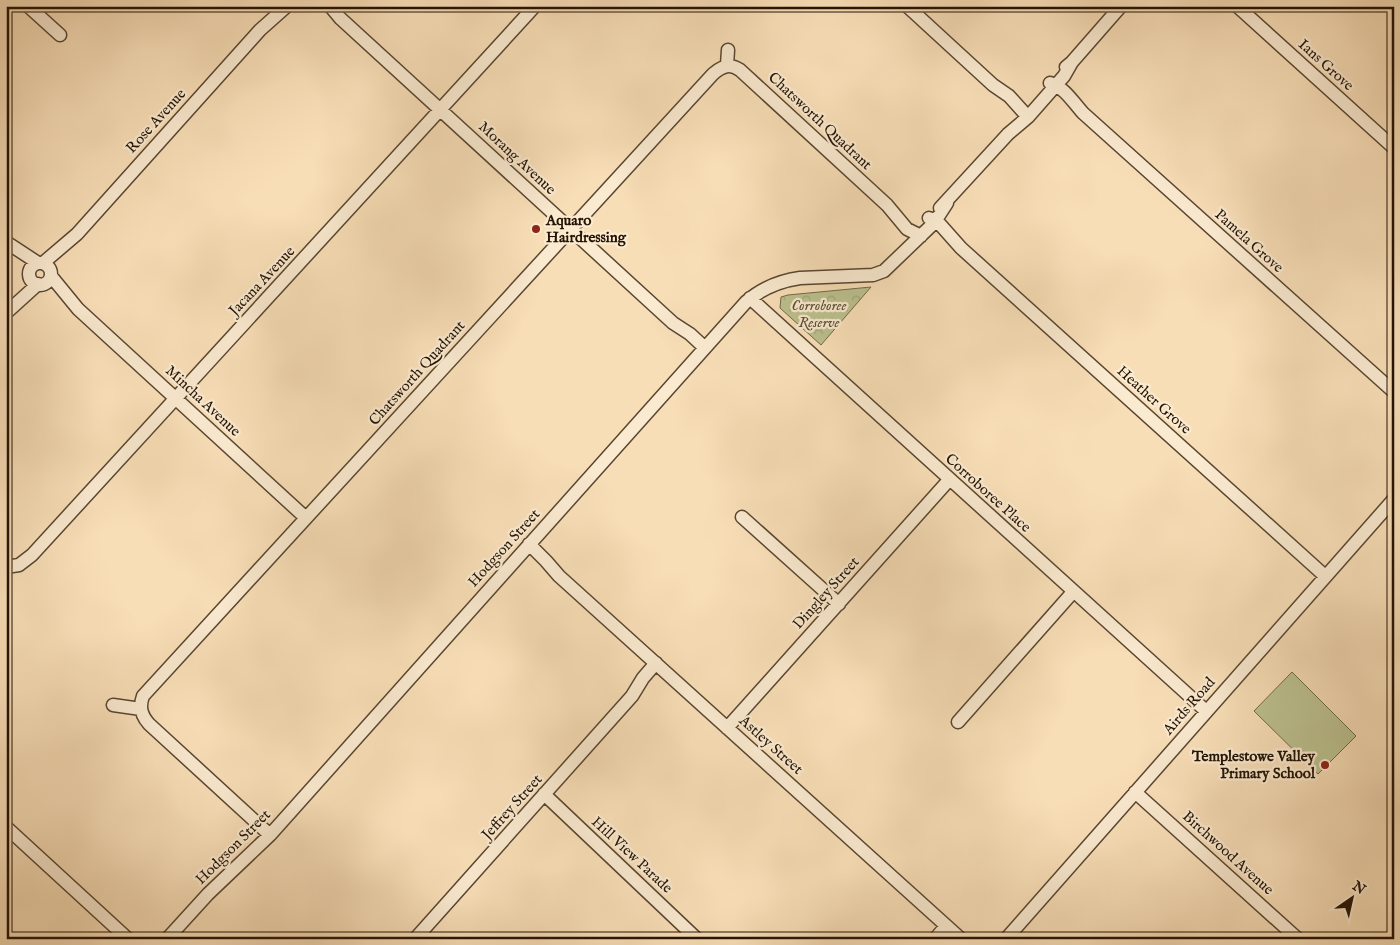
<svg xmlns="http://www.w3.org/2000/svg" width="1400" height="945" font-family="'IM FELL English',serif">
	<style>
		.forest { fill: url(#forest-crowns); stroke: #706a4a }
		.pitch { fill: #bcc18f; stroke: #706a4a }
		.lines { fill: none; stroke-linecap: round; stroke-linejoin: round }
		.minor-casing { stroke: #594631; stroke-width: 15 }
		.minor { stroke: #faead0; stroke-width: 12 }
		.poi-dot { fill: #8f2418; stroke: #faead0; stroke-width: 2 }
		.labels { text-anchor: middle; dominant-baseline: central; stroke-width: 4.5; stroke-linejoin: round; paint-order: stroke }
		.street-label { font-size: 15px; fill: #241304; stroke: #faead0 }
		.poi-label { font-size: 15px; font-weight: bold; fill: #241304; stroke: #faead0; text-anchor: start }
		.park-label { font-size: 15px; font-style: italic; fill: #595035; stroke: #faead0 }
	</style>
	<defs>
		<pattern id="forest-crowns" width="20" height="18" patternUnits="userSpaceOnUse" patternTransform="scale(1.25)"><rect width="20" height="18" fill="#bcc18f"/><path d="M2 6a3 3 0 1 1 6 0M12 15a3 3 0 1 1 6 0" fill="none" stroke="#a1a57a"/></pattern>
	</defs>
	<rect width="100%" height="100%" fill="#f8deb7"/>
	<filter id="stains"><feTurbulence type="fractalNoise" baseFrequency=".004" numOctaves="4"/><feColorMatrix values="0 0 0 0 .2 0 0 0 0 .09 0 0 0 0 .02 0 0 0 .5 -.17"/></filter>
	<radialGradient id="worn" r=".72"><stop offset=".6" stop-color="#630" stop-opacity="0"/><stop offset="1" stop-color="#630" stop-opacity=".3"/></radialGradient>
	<!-- forest -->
	<path class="forest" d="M871,287l-50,58 -41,-37 1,-11 7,-2z"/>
	<!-- pitch -->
	<path class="pitch" d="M1292,672l64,64 -38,38 -64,-63z"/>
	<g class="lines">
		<!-- minor casing -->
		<g class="minor-casing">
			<path id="minor" d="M28,6l32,29
				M330,6l10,12 333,305 17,11 14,13
				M907,6l86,79 16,11 19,21
				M1237,6l157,142
				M727,65l1,-15
				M1066,67l6,-5 49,-56
				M1050,83c14,4 23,19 33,30l311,279
				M940,208l68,-74 20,-17 36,-41 8,-14
				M929,218l8,3 24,27 364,328
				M6,242l32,21
				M43,263l34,-29 183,-204 27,-24
				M29 274a11 11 0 1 1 22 0a11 11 0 1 1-22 0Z
				M51,276l27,33 228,209
				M750,298l456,413
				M6,313l32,-29
				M742,517l97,87
				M529,544l17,17 13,15 402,363
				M6,567l13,-2 13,-10 503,-549
				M113,705l28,4
				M958,722l115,-130
				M727,728l222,-248
				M1135,792l163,147
				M544,794l153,145
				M6,827l122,112
				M270,835l-121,-111c-8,-9 -10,-17 -6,-28l570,-622c9,-8 17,-11 27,-4l147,135 20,24 14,7
				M167,939l41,-45 62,-59 476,-533c16,-14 33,-21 54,-24l73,-3 11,-4 50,-48 13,-20
				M415,939l217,-243 11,-18 13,-15
				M935,939l11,-13
				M1006,939l388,-440"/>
		</g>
		<!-- minor -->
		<use href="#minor" class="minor"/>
	</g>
	<!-- markers -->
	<g class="poi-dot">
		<circle cx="536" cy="229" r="5"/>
		<circle cx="1325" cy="765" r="5"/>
	</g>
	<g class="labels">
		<!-- street labels -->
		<g class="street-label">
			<text transform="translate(1326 65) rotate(42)">Ians Grove</text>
			<text transform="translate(156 121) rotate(-48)">Rose Avenue</text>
			<text transform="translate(820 121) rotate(43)">Chatsworth Quadrant</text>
			<text transform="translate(517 158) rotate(43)">Morang Avenue</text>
			<text transform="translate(1249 241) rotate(42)">Pamela Grove</text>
			<text transform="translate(262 281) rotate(-47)">Jacana Avenue</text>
			<text transform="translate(417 373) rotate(-48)">Chatsworth Quadrant</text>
			<text transform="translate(1154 400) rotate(42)">Heather Grove</text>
			<text transform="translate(203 401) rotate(43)">Mincha Avenue</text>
			<text transform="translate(988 493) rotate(42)">Corroboree Place</text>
			<text transform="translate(504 548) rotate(-48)">Hodgson Street</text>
			<text transform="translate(826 593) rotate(-48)">Dingley Street</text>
			<text transform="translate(1189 706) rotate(-49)">Airds Road</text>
			<text transform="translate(771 745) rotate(42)">Astley Street</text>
			<text transform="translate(512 807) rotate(-48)">Jeffrey Street</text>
			<text transform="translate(233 847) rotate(-45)">Hodgson Street</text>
			<text transform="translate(1228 853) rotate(42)">Birchwood Avenue</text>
			<text transform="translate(632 855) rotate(43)">Hill View Parade</text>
		</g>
		<!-- poi labels -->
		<g class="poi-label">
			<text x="546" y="220">Aquaro<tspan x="546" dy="17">Hairdressing</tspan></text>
			<text x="1315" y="756" text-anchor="end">Templestowe Valley<tspan x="1315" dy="17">Primary School</tspan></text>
		</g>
		<!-- park labels -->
		<g class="park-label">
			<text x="819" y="305">Corroboree<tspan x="819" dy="17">Reserve</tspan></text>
		</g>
	</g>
	<!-- margin -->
	<rect width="1400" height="945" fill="none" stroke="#f8deb7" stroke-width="25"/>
	<rect x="8" y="8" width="1385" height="930" fill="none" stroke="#241304" stroke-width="2.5"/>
	<rect x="12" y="12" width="1375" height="920" fill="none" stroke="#241304"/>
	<!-- north arrow -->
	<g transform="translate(1352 898) rotate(34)" stroke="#faead0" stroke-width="4" paint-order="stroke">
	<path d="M0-4L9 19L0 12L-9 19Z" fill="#241304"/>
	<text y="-8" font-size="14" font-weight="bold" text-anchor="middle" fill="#241304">N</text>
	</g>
	<rect width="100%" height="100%" filter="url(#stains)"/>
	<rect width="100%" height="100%" fill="url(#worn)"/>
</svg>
